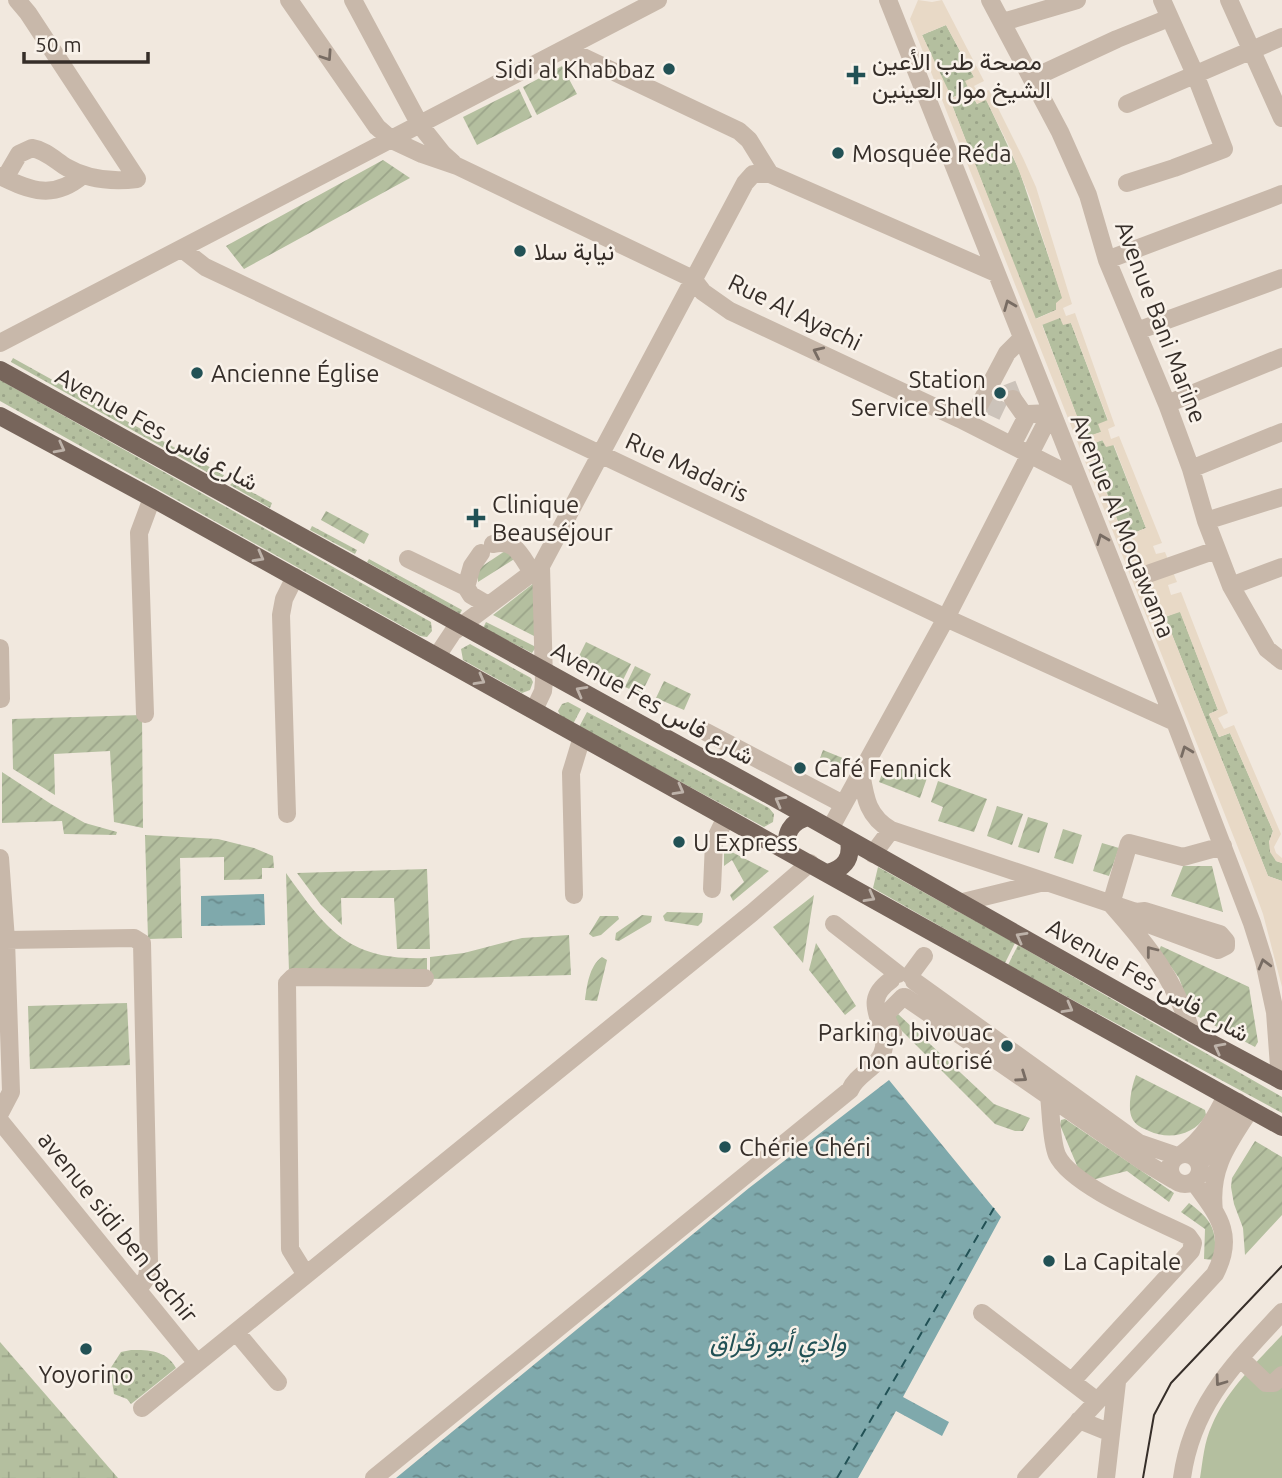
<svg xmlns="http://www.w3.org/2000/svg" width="1282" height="1478" font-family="Ubuntu,Vazirmatn,sans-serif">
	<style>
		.grass { fill: url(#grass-dots) }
		.wetland { fill: url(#wetland-marsh) }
		.garden { fill: url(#garden-furrows) }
		.pitch { fill: #b4bf9f }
		.plaza { fill: #e8d9c6; fill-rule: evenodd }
		.water { fill: url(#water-ripples) }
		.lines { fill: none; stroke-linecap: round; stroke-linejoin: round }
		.ferry { stroke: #225155; stroke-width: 2; stroke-dasharray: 9 7; stroke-linecap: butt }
		.minor-tunnel { stroke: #ccc3ba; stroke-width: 18; stroke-dasharray: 18 9; stroke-linecap: butt }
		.minor { stroke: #c8b8aa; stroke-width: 18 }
		.major { stroke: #77655b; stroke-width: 18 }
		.tram { stroke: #362e29; stroke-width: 2 }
		.oneway { stroke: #786c63 }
		.oneway2 { stroke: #beb3aa }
		.poi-dot { fill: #225155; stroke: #f9f2ea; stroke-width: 2.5 }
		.labels { text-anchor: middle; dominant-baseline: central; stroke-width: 5; stroke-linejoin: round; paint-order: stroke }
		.poi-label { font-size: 24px; fill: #362e29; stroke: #f9f2ea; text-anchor: start }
		.street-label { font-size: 24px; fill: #362e29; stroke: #f9f2ea }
		.water-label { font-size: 26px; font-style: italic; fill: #225155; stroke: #f9f2ea }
	</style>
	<defs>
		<pattern id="grass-dots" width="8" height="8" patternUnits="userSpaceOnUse" patternTransform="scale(1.75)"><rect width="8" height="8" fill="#b4bf9f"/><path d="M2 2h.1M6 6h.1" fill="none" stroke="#9ba489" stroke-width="1.8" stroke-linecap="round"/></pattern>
		<pattern id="wetland-marsh" width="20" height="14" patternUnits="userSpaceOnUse" patternTransform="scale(1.75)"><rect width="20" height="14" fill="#b4bf9f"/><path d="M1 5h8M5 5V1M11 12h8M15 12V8" fill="none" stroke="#9ba489"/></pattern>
		<pattern id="garden-furrows" width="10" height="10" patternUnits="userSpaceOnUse" patternTransform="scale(1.75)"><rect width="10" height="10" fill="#b4bf9f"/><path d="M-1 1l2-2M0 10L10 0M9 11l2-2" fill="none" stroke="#9ba489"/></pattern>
		<pattern id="water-ripples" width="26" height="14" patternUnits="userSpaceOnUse" patternTransform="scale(1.75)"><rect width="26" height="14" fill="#7fa9ac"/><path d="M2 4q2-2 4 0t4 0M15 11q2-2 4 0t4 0" fill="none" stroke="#698a8c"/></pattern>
	</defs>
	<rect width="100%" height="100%" fill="#f1e8de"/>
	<!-- grass -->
	<path class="grass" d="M946,25l28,52 -5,13 -18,8 -29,-63z
		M973,97l4,7 9,-5 33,71 44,129 -7,11 -21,9 -83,-214z
		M1060,317l11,6 37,98 -7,11 -16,6 -43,-114z
		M13,358l211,117 -3,5 -210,-118z
		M0,380l431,242 1,9 -5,6 -7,-1 -420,-235z
		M1103,440l10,4 33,84 -22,9 -36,-92z
		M233,482l39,21 -2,5 -40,-23z
		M312,526l45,24 -2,4 -45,-24z
		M369,559l93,51 -2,4 -93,-52z
		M1180,611l38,99 -9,4 10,23 11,-4 43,98 -4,11 7,19 6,2v18l-14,-5 -103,-259z
		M486,622l50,25 -4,6 -49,-25z
		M470,644l61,34 2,4 -3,8 -8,3 -59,-33 -2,-11z
		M568,702l13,7 -8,15 -13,-9 -2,-4 4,-7z
		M587,712l182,96 5,6 -1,8 -9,5 -185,-100z
		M878,867l137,76 -10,20 -132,-75z
		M1018,945l264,152v16l-274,-148z
		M131,1350c18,0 35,0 45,18l-45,36 -4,-5 -13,-5 -4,-25 11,-17z"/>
	<!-- wetland -->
	<path class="wetland" d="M0,1342l118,136h-118z"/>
	<!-- garden -->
	<path class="garden" d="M562,66l15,28 -40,21 -14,-28z
		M519,89l13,28 -55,28 -14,-28z
		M383,160l27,18 -166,91 -18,-23z
		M326,511l43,23 -5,10 -43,-24z
		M505,551l11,7 -38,24v-13z
		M534,583l2,54 -43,-22z
		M586,642l45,22 -8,16 -45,-22z
		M635,666l16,8 -10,20 -16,-7z
		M664,681l27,13 -7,16 -28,-12z
		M142,715l1,113 -29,-6 -4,-71 -56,3 1,41 -42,-26 -1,-50z
		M823,750l27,11 -4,11 -27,-11z
		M886,763l41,15 -7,20 -41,-16z
		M2,772l49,32 34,19 32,9 -1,3 -52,-1 -2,-13 -60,2z
		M938,781l49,18 -13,33 -36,-11 5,-14 -12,-5z
		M997,806l26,8 -11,31 -25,-9z
		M1028,817l20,6 -9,30 -21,-6z
		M1063,829l19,6 -9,29 -19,-6z
		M145,835l73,4 36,9 19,8 1,12h-12v11l-38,1v-23l-44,1 2,80 -34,1z
		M1102,843l17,5 -10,28 -16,-5z
		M724,848l45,23 -36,30 -3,-6 14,-13 -12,-22 -8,6z
		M1183,866h29l11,46 -52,-16z
		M427,869l3,80h-33l-3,-51h-53l1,27 -21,-20 -24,-32z
		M286,873c42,59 64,88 141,85v16l-138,-2z
		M814,895l-11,68 -30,-36z
		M667,912l36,1 -1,9 -4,4 -33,-5 -2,-5z
		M642,915l10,1 -1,6 -32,19 -4,-1 1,-7z
		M600,916h18l1,3 -18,16 -8,2 -4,-3z
		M569,935l2,40 -141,4v-22l34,-4 58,-15z
		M816,943l40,63 -11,9 -36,-45z
		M1161,946l88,41 9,55 -3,5 -60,-32 -4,-4 -12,-33 -20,-28z
		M602,957l5,3 -10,41 -12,-1c2,-14 4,-34 17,-43z
		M127,1003l3,62 -100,4 -2,-63z
		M898,1014l96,90 36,14 -7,13h-8l-20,-7 -104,-104z
		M1136,1075l69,35 1,5c-12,21 -38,25 -57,16 -7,-3 -14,-6 -17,-13 -5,-10 0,-33 4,-43z
		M1065,1119l109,74 -5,9 -42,-31 -39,10 -10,-13 -18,-43 1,-5z
		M1255,1141l27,16v58l-37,40 -2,-27 -9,-24 -3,-17 1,-9z
		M1189,1203c23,17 29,27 25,57l-10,-1 1,-30 -24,-17z"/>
	<!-- pitch -->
	<path class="pitch" d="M1282,1335v143h-82c3,-18 4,-36 12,-53 15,-35 44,-62 70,-90z"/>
	<!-- plaza -->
	<path class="plaza" d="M918,0l14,2 10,-2 42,81 -10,5 5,8 10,-4 34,68 13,29 36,117 -9,4 3,8 9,-3 40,113 -7,3 3,10 8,-3 43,107 -9,3 3,8 9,-2 12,30 -9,3 3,10 10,-3 47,121 -10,5 6,11 10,-4 47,109 -7,13 2,6 6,5v5l-6,-2 -6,-9 -1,-10 4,-11 -43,-98 -11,4 -10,-23 9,-4 -38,-98 -15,5 103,259 14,5v106l-19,-73 -15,-41 -338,-854zM946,25l28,52 -9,4 4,9 -17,8 -30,-63zM973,97l4,7 9,-4 23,46 21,52 32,100 -6,5v7l-20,9 -84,-214zM1060,318l3,7 8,-2 37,97 -10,4 3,8 -16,5 -43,-112zM1102,440l4,7 8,-2 32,83 -22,9 -36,-91z"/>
	<!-- water -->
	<path class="water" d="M264,894l1,31 -64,1v-30z
		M889,1080l112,137 -98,180 46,25 -7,14 -46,-25 -38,67h-462l353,-290z"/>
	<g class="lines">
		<!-- ferry -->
		<path class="ferry" d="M837,1478l157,-270"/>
		<!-- minor-tunnel -->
		<path class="minor-tunnel" d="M1007,384l6,15
			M987,404l19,9"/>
		<!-- minor -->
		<path class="minor" d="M289,0l88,127 15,13 30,14 35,12 236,113 10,13 27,19 230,108 118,60
			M353,0l67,125 23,29 10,9
			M888,0l287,722 77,201 12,38 11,51 5,68
			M990,0l70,132 28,63 19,65 60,144 24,65 15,52 25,65 36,63 15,12
			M1229,0l53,118
			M1003,22l74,-22
			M566,49l173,82 10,9 21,34
			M1033,78l84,-39 52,-21
			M1127,104l155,-67
			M0,176c31,15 54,24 83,-1
			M5,178l14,-24 13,-6c13,2 23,12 34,19 22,13 46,15 71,12l-109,-166 -11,-13
			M1127,183l47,-15 50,-19 -29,-75 -33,-74
			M182,249l23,18 741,351 229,104
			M1107,260l175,-66
			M1137,331l145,-53
			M0,343l658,-343
			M1013,399l12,17
			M980,404l27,-51 15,-15
			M1167,404l115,-47
			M1191,469l91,-37
			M1206,521l76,-24
			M493,544c22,-6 28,12 39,28
			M481,553l-9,13 -6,21 5,8 17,10
			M408,559l58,28
			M1142,576l74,-26
			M1231,586l51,-19
			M0,648l1,51
			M437,656l16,-24 88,-66 204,-383 8,-9h17l226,99
			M534,710l9,-19 1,-10 -3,-115
			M145,714l-6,-181 13,-35
			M706,732l137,72
			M861,772c4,25 6,44 30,58l245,82
			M287,814l-6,-199 3,-16 11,-22
			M830,829l116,-211 105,-205 -23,1 -16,31
			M873,854l18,-24
			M0,858l6,82 5,152 -11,21
			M712,889l2,-47 12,-25
			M574,895l-3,-122 11,-36
			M959,903l85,-21
			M1145,911l75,23 6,7v5l-8,4 -67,-25 -15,-13z
			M834,924l64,50
			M6,940l128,-2 8,5 7,319 -2,15 -9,13
			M910,975l14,-19
			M914,981l225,162 38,13
			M905,997l239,165 30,18
			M893,1033l-7,-16 3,-6 14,-14
			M1192,1033c-19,-56 -42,-85 -81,-129l18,-61 54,14 40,-11
			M1049,1096c2,16 2,45 8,59 14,31 99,65 131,81l5,7 -2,8 -119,130
			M0,1121l197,242
			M1170 1169a15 15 0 1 1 30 0a15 15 0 1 1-30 0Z
			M1182,1154c22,-16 32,-34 44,-58
			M1200,1163l38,-61
			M1214,1211c-5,-43 14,-67 36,-101
			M306,1275l-16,-26 -3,-266 6,-6 132,1
			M982,1313l115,88
			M236,1332l42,50
			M1240,1358l26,25h8l8,-8
			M142,1408l610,-495 58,-50
			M1079,1420l32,13
			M374,1478l476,-388c7,-17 31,-23 34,-43 3,-27 -25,-44 7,-67
			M1026,1478l189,-204c21,-40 2,-60 -21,-92
			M1106,1478l11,-96
			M1182,1478c10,-73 52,-114 100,-166"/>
		<!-- major -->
		<path class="major" d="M0,370l809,447 383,216 90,48
			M0,416l152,82 1130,629
			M789,852c-6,-18 2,-31 20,-35
			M828,873c17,-5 24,-15 21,-32"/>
		<!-- tram -->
		<path class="tram" d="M1143,1478l11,-63 17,-32 111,-117"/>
	</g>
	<!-- one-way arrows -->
	<defs><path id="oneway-chevron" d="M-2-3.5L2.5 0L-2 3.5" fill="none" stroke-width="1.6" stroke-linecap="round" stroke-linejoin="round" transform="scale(1.75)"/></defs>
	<g class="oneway">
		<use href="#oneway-chevron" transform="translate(327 56) rotate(56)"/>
		<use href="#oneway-chevron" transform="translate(1009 305) rotate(-112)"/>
		<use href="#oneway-chevron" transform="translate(818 352) rotate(-155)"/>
		<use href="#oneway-chevron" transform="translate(1102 539) rotate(-112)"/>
		<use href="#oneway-chevron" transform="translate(1186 751) rotate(-111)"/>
		<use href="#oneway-chevron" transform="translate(1151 951) rotate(-128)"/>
		<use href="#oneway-chevron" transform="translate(1264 964) rotate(-105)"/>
		<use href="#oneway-chevron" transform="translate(1022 1077) rotate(35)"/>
		<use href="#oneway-chevron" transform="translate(1220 1381) rotate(126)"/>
	</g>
	<g class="oneway2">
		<use href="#oneway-chevron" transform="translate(60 448) rotate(28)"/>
		<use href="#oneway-chevron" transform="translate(259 557) rotate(29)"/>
		<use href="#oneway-chevron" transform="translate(480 680) rotate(29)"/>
		<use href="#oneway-chevron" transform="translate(581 691) rotate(-151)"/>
		<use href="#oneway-chevron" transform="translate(679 790) rotate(29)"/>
		<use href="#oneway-chevron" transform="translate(780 801) rotate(-151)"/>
		<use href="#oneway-chevron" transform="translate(870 897) rotate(29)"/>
		<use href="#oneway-chevron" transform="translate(1021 937) rotate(-151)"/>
		<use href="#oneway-chevron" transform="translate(1068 1008) rotate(29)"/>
		<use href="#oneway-chevron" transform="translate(1219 1048) rotate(-152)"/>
	</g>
	<!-- markers -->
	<g class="poi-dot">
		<circle cx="669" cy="69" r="7"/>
		<path d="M852.5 64.5h7v7h7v7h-7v7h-7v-7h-7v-7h7z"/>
		<circle cx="838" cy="153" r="7"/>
		<circle cx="520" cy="251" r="7"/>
		<circle cx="197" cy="373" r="7"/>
		<circle cx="1000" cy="393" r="7"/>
		<path d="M472.5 507.5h7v7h7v7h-7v7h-7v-7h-7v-7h7z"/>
		<circle cx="800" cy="768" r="7"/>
		<circle cx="679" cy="842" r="7"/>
		<circle cx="1007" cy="1046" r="7"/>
		<circle cx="725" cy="1147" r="7"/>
		<circle cx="1049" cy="1261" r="7"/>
		<circle cx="86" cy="1349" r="7"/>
	</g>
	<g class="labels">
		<!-- poi labels -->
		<g class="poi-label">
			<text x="872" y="61">مصحة طب الأعين<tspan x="872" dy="28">الشيخ مول العينين</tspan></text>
			<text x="655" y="69" text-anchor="end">Sidi al Khabbaz</text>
			<text x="852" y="153">Mosquée Réda</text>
			<text x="534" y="251">نيابة سلا</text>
			<text x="211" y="373">Ancienne Église</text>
			<text x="986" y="379" text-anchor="end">Station<tspan x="986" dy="28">Service Shell</tspan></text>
			<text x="492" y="504">Clinique<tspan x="492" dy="28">Beauséjour</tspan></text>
			<text x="814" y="768">Café Fennick</text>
			<text x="693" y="842">U Express</text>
			<text x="993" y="1032" text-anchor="end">Parking, bivouac<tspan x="993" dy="28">non autorisé</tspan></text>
			<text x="739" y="1147">Chérie Chéri</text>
			<text x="1063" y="1261">La Capitale</text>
			<text x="86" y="1374" text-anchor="middle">Yoyorino</text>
		</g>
		<!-- street labels -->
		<g class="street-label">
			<text transform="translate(795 312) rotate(26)">Rue Al Ayachi</text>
			<text transform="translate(1161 322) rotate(69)">Avenue Bani Marine</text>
			<text transform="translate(157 429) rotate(29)">Avenue Fes شارع فاس</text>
			<text transform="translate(687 467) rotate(25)">Rue Madaris</text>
			<text transform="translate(1123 526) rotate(68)">Avenue Al Moqawama</text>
			<text transform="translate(653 703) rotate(29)">Avenue Fes شارع فاس</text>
			<text transform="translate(1148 980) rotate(29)">Avenue Fes شارع فاس</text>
			<text transform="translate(118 1227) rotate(51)">avenue sidi ben bachir</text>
		</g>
		<!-- water labels -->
		<g class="water-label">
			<text x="778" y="1341">وادي أبو رقراق</text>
		</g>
	</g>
	<!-- scale -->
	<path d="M24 52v10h124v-10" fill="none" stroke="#362e29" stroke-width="3.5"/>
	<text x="35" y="52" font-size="21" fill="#362e29" stroke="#f9f2ea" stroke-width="5" paint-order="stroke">50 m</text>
</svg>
